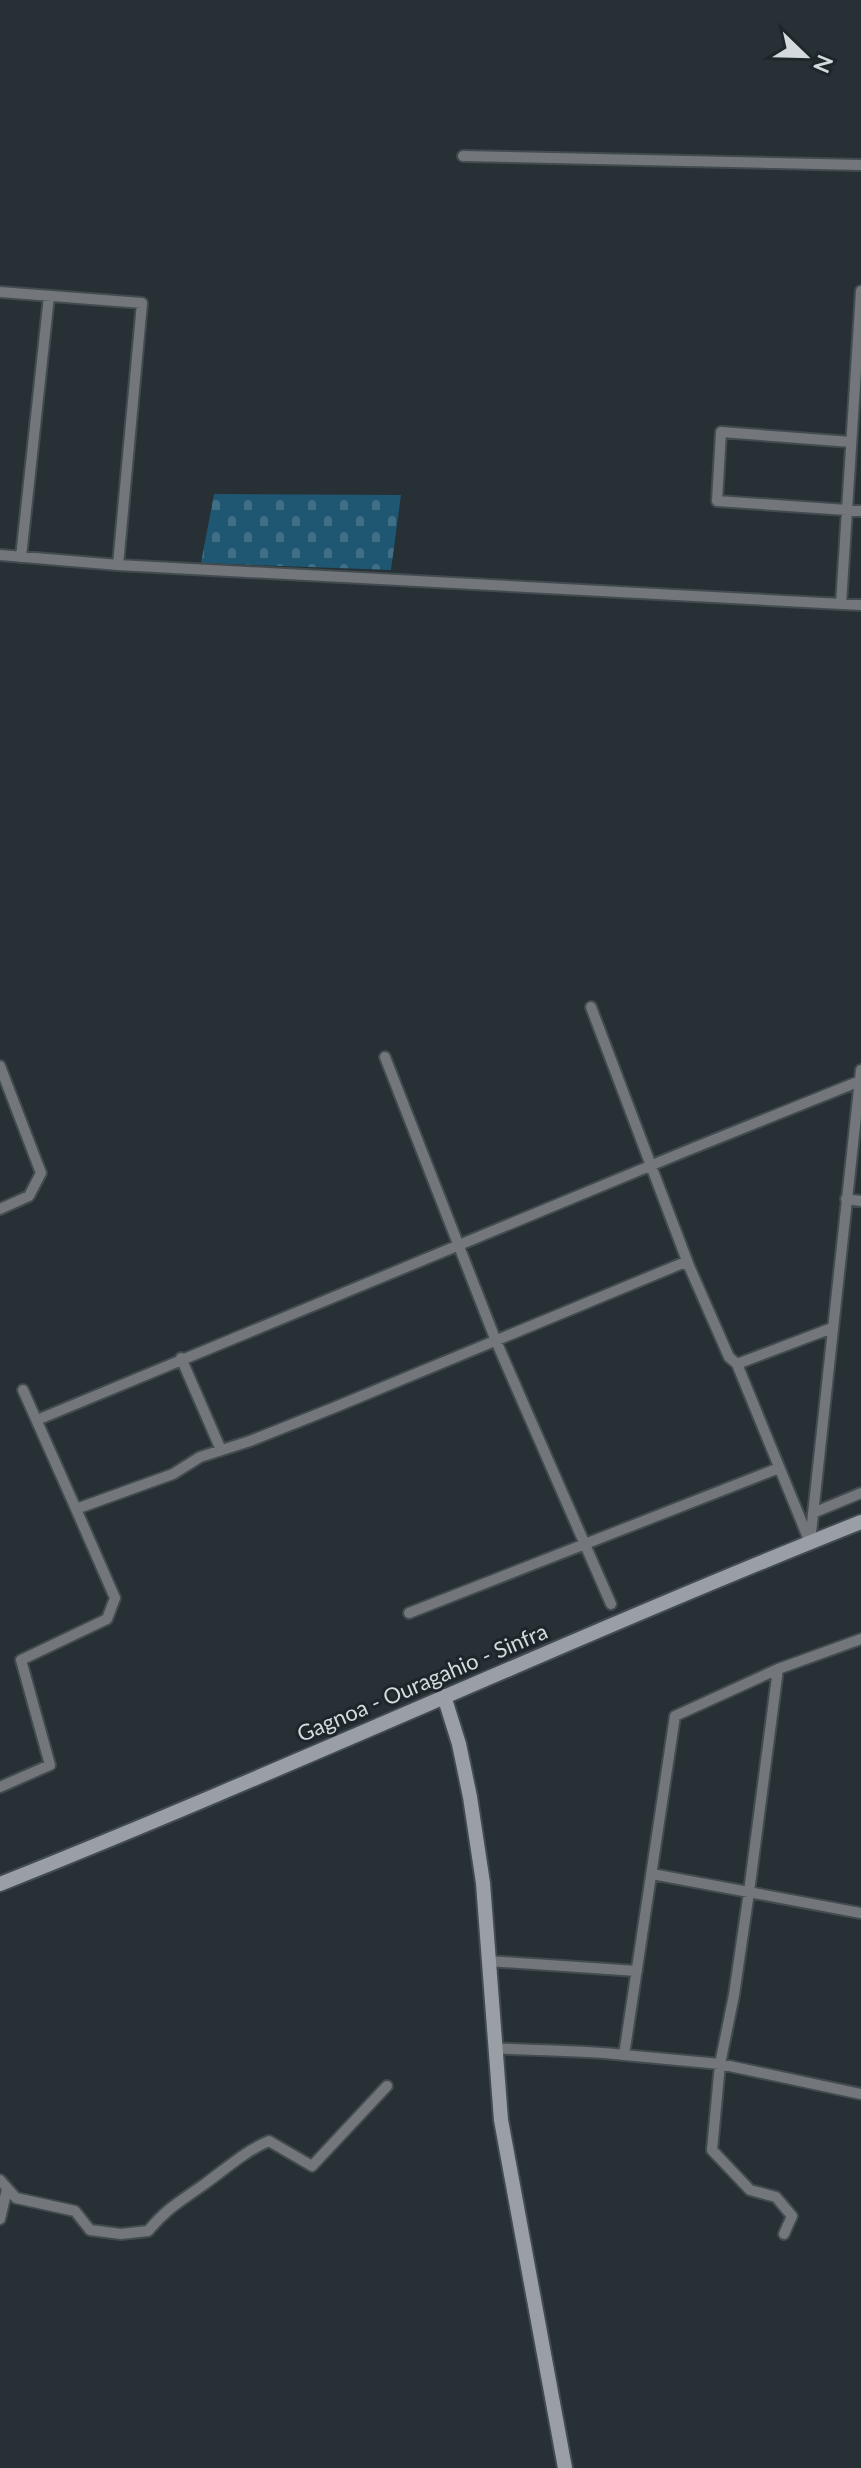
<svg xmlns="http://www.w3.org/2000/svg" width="861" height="2468" font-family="Lato,sans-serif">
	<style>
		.cemetery { fill: url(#cemetery-stones) }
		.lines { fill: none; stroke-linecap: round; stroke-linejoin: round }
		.street-casing { stroke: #424b50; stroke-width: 14 }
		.secondary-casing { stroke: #424b50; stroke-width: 18 }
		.street { stroke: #73767b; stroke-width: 10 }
		.secondary { stroke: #9a9fa6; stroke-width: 14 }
		.labels { text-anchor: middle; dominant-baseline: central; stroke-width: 6; stroke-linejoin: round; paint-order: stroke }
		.street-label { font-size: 22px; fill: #d3d9dd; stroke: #1c262b }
	</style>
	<defs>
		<pattern id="cemetery-stones" width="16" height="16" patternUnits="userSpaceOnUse" patternTransform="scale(2)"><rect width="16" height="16" fill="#1f5773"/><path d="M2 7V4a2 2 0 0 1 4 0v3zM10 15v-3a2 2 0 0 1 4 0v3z" fill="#3f6f86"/></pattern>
	</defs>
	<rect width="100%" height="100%" fill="#263035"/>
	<!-- cemetery -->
	<path class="cemetery" d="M214,494l187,1 -10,75 -190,-7z"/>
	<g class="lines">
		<!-- street casing -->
		<g class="street-casing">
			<path id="street" d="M463,156l398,9
				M0,292l142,11 -24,262
				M851,442l-130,-10 -4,69 144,10
				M0,555l118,10 743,40
				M21,557l28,-261
				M841,604l20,-313
				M591,1007l98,259
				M385,1057l111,284 115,263
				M0,1066l41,107 -12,23 -29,13
				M846,1199l15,2
				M181,1358l40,92
				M737,1364l72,176
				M23,1390l53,119
				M37,1420l649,-269 174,-70
				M813,1513l48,-20
				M810,1542l51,-472
				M409,1613l370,-145
				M861,1639l-83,30 -103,47 -51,339 96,9 141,30
				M778,1669l-29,223 -15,103 -14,69 -8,86 38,40 26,7 16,19 -8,18
				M0,1787l50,-22 -29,-105 86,-41 8,-21 -39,-89 97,-35 27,-17 50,-16 83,-33 350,-145 6,3 40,91 8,7 95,-36
				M652,1874l209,39
				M488,1961l149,10
				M494,2048c44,3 87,2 130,7
				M0,2180l16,18 59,13 15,19 31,4 27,-3c20,-24 33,-30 58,-48 21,-15 39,-32 63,-42l43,25 75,-80
				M0,2219l7,-30"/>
		</g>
		<!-- secondary casing -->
		<g class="secondary-casing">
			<path id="secondary" d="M444,1696l15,48 11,53 13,86 18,237 64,348
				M0,1884c289,-115 572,-247 861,-362"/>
		</g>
		<!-- street -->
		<use href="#street" class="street"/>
		<!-- secondary -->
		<use href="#secondary" class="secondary"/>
	</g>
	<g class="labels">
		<!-- street labels -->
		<g class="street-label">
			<text transform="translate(422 1682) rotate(-23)">Gagnoa - Ouragahio - Sinfra</text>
		</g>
	</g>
	<!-- north arrow -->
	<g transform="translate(805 56) rotate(113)" stroke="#1c262b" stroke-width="6" paint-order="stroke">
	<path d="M0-6L14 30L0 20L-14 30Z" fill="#d3d9dd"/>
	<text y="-12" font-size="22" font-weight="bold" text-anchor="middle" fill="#d3d9dd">N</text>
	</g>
</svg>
